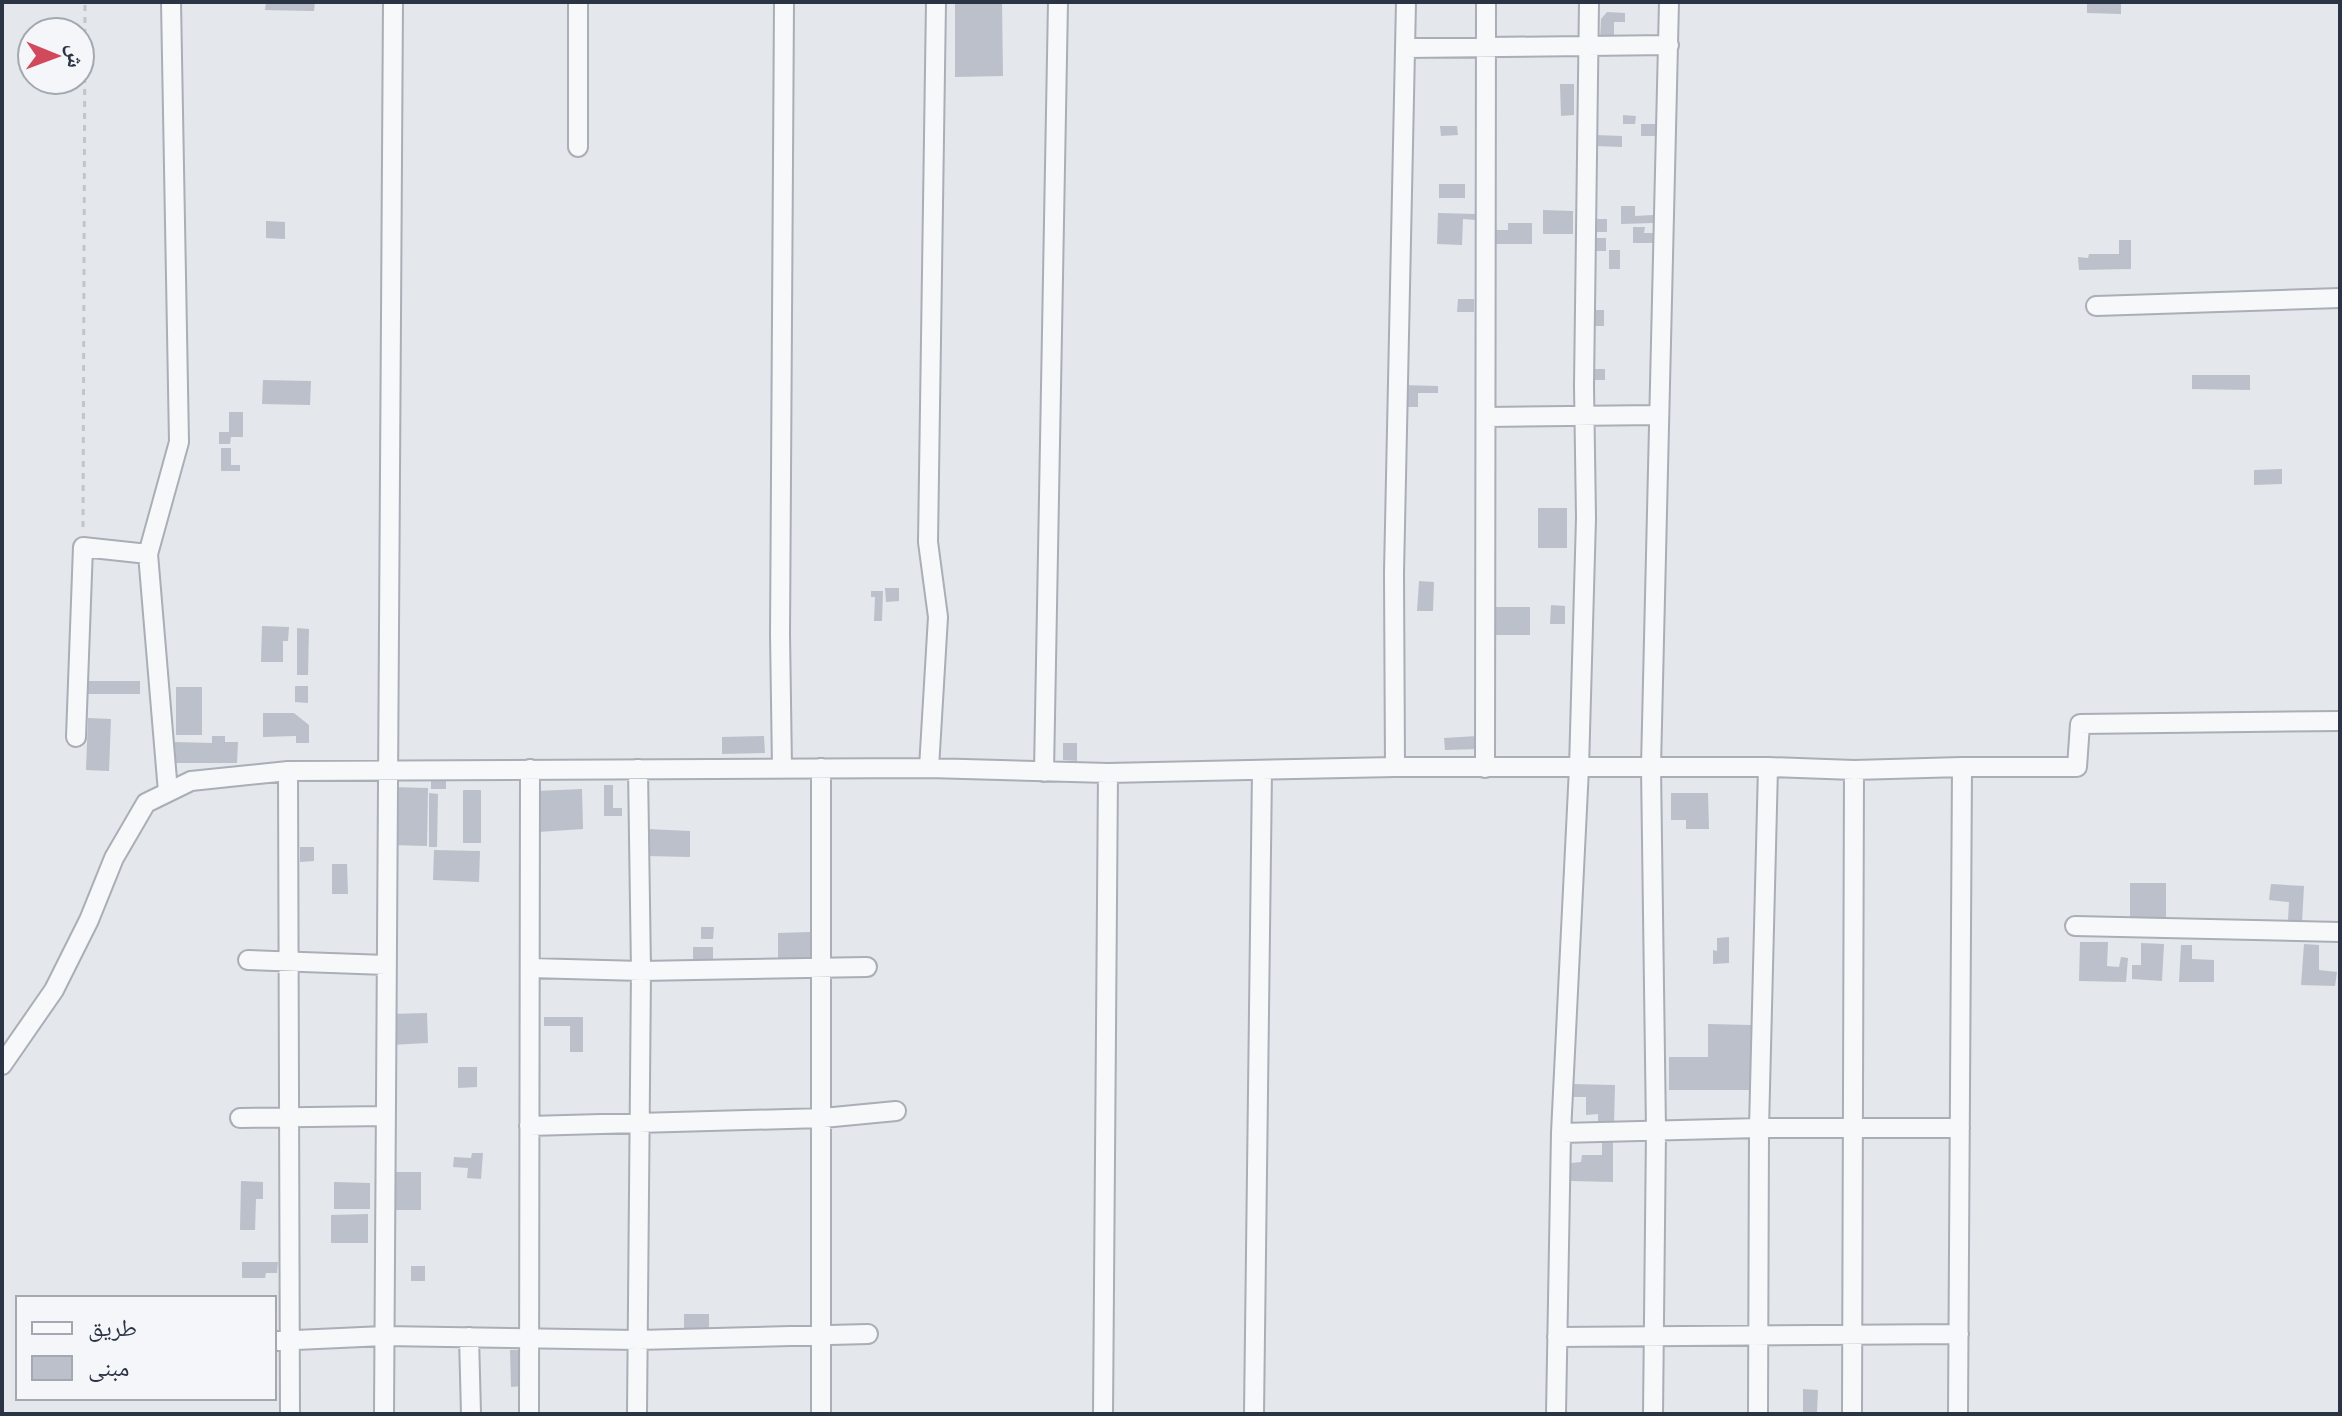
<svg xmlns="http://www.w3.org/2000/svg" width="2342" height="1416" font-family="'Sofia Sans Condensed','Noto Naskh Arabic',sans-serif">
	<style>
		.building { fill: #bbc0ca }
		.lines { fill: none; stroke-linecap: round; stroke-linejoin: round }
		.street-casing { stroke: #a9aeb7; stroke-width: 22 }
		.path { stroke: #c2c5cb; stroke-width: 3; stroke-dasharray: 6 6; stroke-linecap: butt }
		.street { stroke: #f7f8fa; stroke-width: 18 }
	</style>
	<rect width="100%" height="100%" fill="#e4e7ec"/>
	<!-- building -->
	<path class="building" d="M266,2h49l-1,9 -49,-1z
		M955,2h47l1,74 -48,1z
		M2087,2h34v12l-34,-1z
		M1607,12l18,1v9h-11v18h-14l1,-21z
		M1560,84h14v31l-13,1z
		M1623,115l13,1 -1,8h-12z
		M1641,124h18v12h-18z
		M1440,126h17l1,9 -17,1z
		M1595,135l27,1v11l-28,-1z
		M1439,184h26v14h-26z
		M1621,206h14v10l18,-1v8l-32,1z
		M1543,210l30,1v23h-30z
		M1438,213l38,1v6l-13,-1 -1,26 -25,-1z
		M1593,219h14v13h-13z
		M266,221l19,1v17l-19,-1z
		M1508,223h24v21h-37v-14h13z
		M1633,227h12l-1,6h11v10h-22z
		M1592,238h14v13h-13z
		M2119,240h12v29l-52,1 -1,-13 10,1 1,-4h30z
		M1609,250h11v19h-11z
		M1458,299h16v13h-17z
		M1594,310h10v16h-10z
		M1595,369h10v11h-10z
		M2192,375h58v15l-58,-1z
		M263,380l48,1 -1,24 -48,-1z
		M1401,385l37,1v7h-20v14h-17z
		M229,412h14v25h-12l-1,7h-11v-12h10z
		M221,448h10v17h9v6h-19z
		M2282,469v15l-28,1v-15z
		M1538,508h29v40h-29z
		M1419,581l15,1 -1,29h-16z
		M885,588h14v13l-13,1z
		M871,591h12l-1,30h-8l1,-24h-4z
		M1551,605l14,1v18h-15z
		M1495,607h35v28h-35z
		M262,626l27,1 -1,14h-5v21h-22z
		M297,628l12,1 -1,46h-11z
		M88,681h52v13h-52z
		M295,686h13v17l-13,-1z
		M176,687h26v48h-26z
		M263,713h31l15,12v18h-13v-7l-33,1z
		M88,718l23,1 -2,52 -23,-1z
		M212,736h13v6h13l-1,21h-62v-21l37,1z
		M764,736l1,17 -43,1v-17z
		M1477,736l1,13 -33,1 -1,-12z
		M1063,743h14v18l-14,-1z
		M431,781h15v8h-15z
		M604,785h9v23h9v8h-18z
		M392,787l36,1 -1,58 -36,-1z
		M582,789l1,40 -45,3 -2,-41z
		M463,790h18v53h-18z
		M429,793l9,1 -1,53h-8z
		M1671,793h37l1,36h-23v-9h-15z
		M647,829l43,2v26l-44,-1z
		M300,847h14v14l-14,1z
		M434,850l46,1 -1,31 -46,-2z
		M332,864h15l1,30h-16z
		M2130,883h36v37l-36,-1z
		M2271,884l33,2 -2,36 -14,-2 1,-18 -20,-2z
		M701,927h13l-1,12h-12z
		M810,932l1,27h-33v-26z
		M1729,937v26l-16,1v-14l4,1v-13z
		M2080,942h28l-1,24 12,1 2,-10 7,1 -2,24 -47,-1z
		M2141,943l23,1 -2,37 -30,-2v-14h9z
		M2304,944l15,1v25l18,2 -2,14 -34,-1z
		M2181,945h11v14l22,1v22h-35z
		M693,947h20v16h-20z
		M427,1013l1,30 -38,2 -1,-31z
		M544,1017h39v35h-13v-26h-26z
		M1708,1024l43,1v65h-82v-33h39z
		M458,1067h19v20l-19,1z
		M1571,1084l44,1 -1,39h-16v-10l-12,1v-18h-15z
		M1602,1142h11v40l-42,-1v-18l10,-1 1,-7h20z
		M472,1153h11l-2,26 -14,-1 1,-10 -15,-1 1,-10 17,1z
		M394,1172h27v38h-28z
		M241,1181l22,1v17h-7l-1,31h-15z
		M334,1182l36,1v26h-36z
		M368,1214v29h-37v-28z
		M242,1262h36l-1,11h-11l-1,5h-23z
		M411,1266h14v15h-14z
		M684,1314h25v18l-25,1z
		M510,1350h13l1,36 -13,1z
		M1803,1389l15,1 -1,22h-14z"/>
	<g class="lines">
		<!-- street casing -->
		<g class="street-casing">
			<path id="street" d="M578,2v145
				M1405,48l264,-3
				M2096,306l244,-8
				M1486,417l172,-2
				M76,737l7,-190 65,7
				M1395,767l-1,-194 12,-571
				M1962,767h115l3,-43 260,-3
				M782,768l-2,-134 4,-632
				M821,768v646
				M929,768l9,-151 -10,-75 8,-540
				M1485,768l1,-766
				M288,771l2,643
				M1044,772l14,-770
				M168,792l-20,-238 31,-112 -8,-440
				M2075,926l265,6
				M248,960l138,5
				M530,968l111,3 226,-4
				M2,1065l52,-75 35,-70 25,-62 32,-55 45,-22 97,-10 641,-3 179,5 287,-6h373l86,3 108,-3 -4,647
				M240,1118l145,-2
				M529,1126l294,-8 73,-7
				M1561,1133l198,-5h201
				M469,1337l2,77
				M1557,1337l402,-3
				M274,1341l110,-5 254,4 230,-6
				M384,1414l9,-1412
				M529,1414l1,-645
				M637,1414l4,-443 -3,-202
				M1103,1414l5,-641
				M1254,1414l8,-644
				M1556,1414l5,-281 18,-365 7,-250 -2,-132 5,-384
				M1653,1414l3,-283 -5,-364 18,-765
				M1758,1414l1,-286 9,-361
				M1852,1414l2,-644"/>
		</g>
		<!-- path -->
		<path class="path" d="M83,527l2,-525"/>
		<!-- street -->
		<use href="#street" class="street"/>
	</g>
	<!-- border -->
	<rect width="2342" height="1416" fill="none" stroke="#2b3445" stroke-width="8"/>
	<!-- legend -->
	<rect x="16" y="1296" width="260" height="104" fill="#f4f6f9" stroke="#a4a8b1" stroke-width="2"/>
	<rect x="32" y="1322" width="40" height="12" fill="#f7f8fa" stroke="#a4a8b1" stroke-width="2"/>
	<text x="88" y="1336" font-size="24" fill="#2b3445">طريق</text>
	<rect x="32" y="1356" width="40" height="24" fill="#bbc0ca" stroke="#a4a8b1" stroke-width="2"/>
	<text x="88" y="1376" font-size="24" fill="#2b3445">مبنى</text>
	<!-- north arrow -->
	<g transform="translate(56 56) rotate(91)"><circle r="38" fill="#f4f6f9" stroke="#a4a8b1" stroke-width="2"/>
	<path d="M0-6L14 30L0 20L-14 30Z" fill="#d1495b"/>
	<text y="-12" font-size="22" font-weight="bold" text-anchor="middle" fill="#2b3445">ش</text>
	</g>
</svg>
